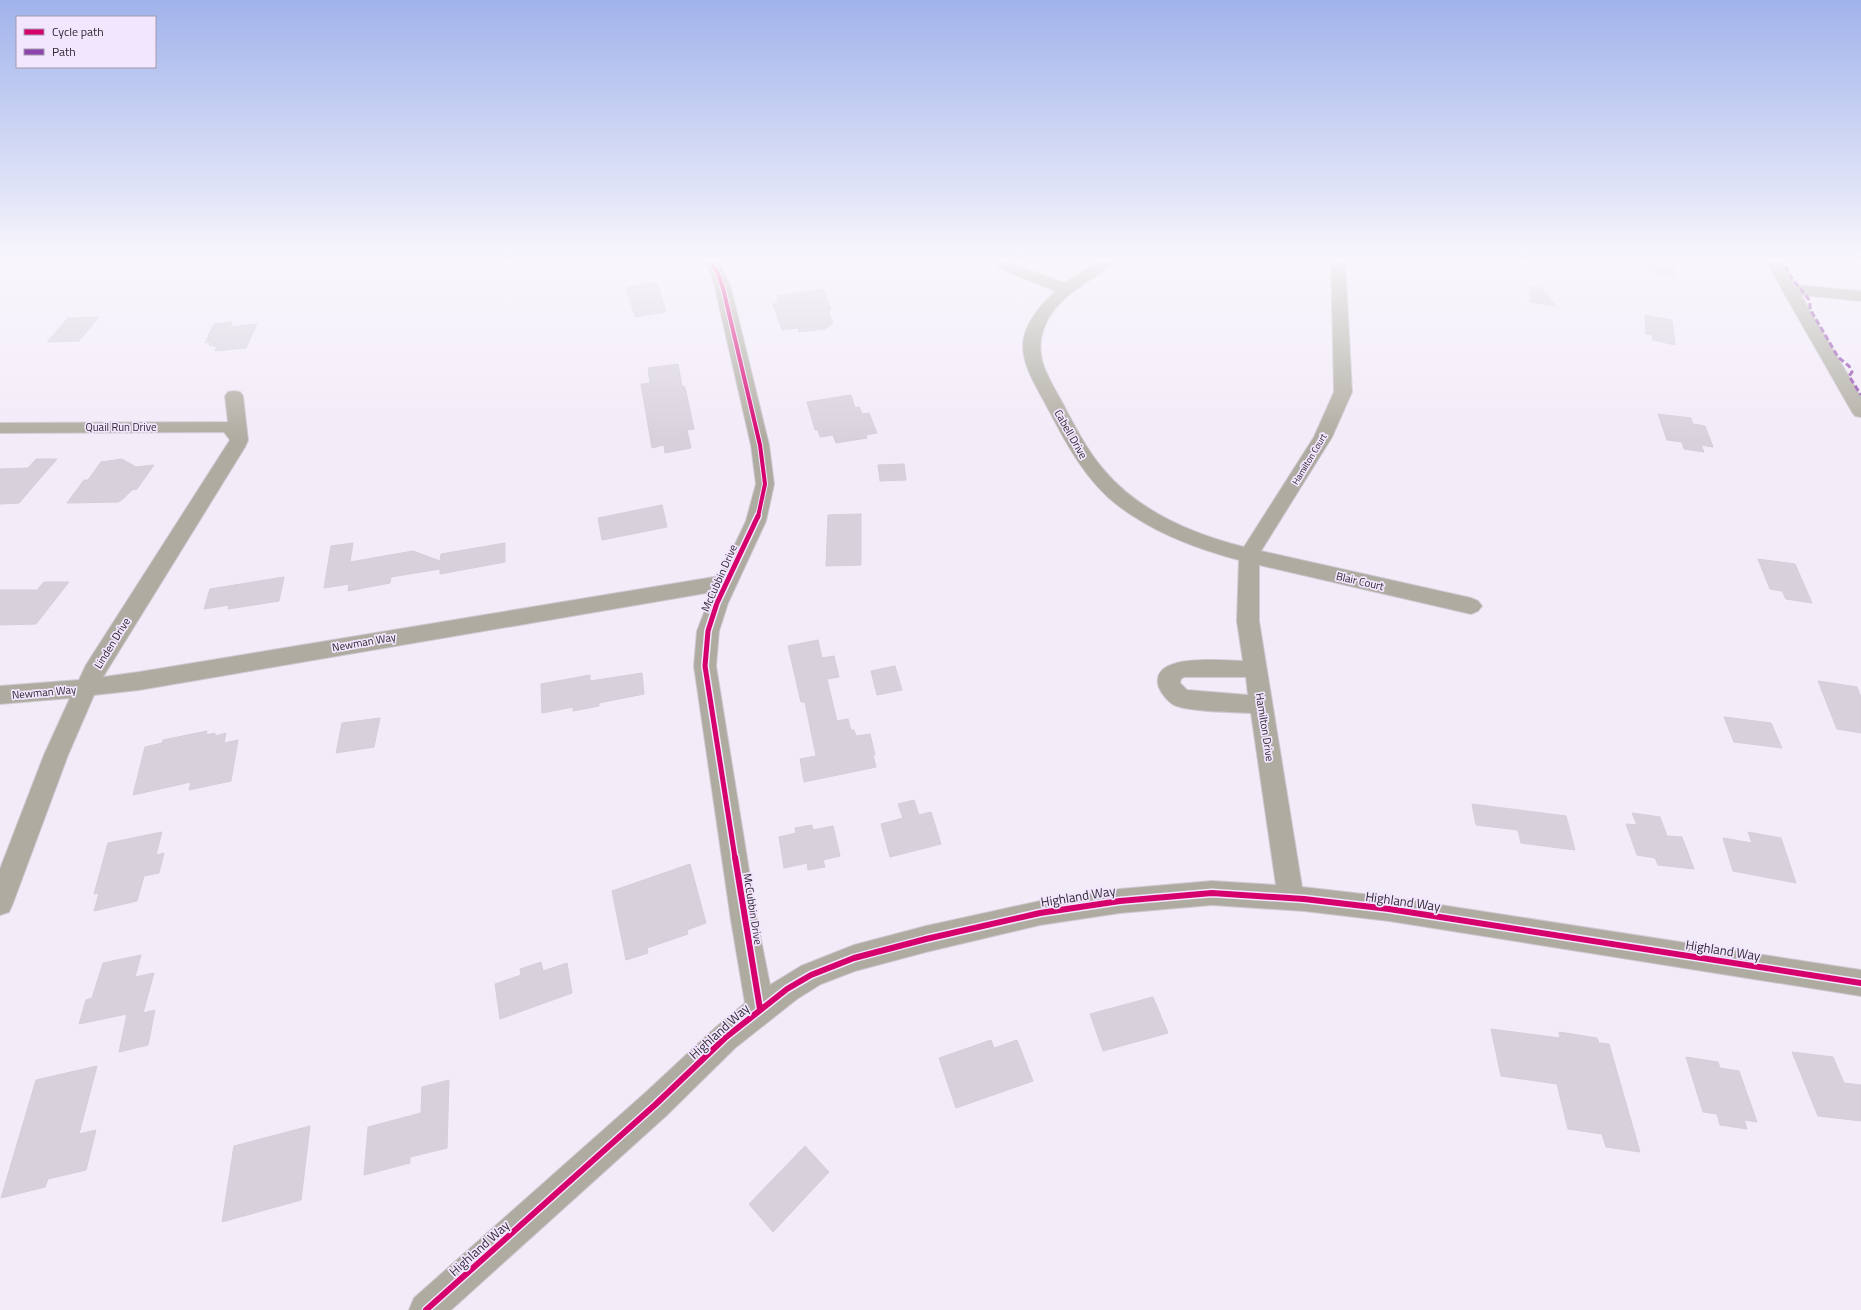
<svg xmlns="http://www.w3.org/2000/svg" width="1861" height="1310" font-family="'Titillium Web',sans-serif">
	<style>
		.building { fill: #d7d1dc; stroke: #d4cfd9 }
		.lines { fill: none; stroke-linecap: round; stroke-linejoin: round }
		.minor-casing { stroke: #cfc9d4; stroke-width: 2 }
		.minor { fill: #aeaca0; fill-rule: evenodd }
		.quiet { stroke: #8e44ad; stroke-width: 3; stroke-dasharray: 6 3; stroke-linecap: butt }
		.cycleway-far2-casing { stroke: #f2e5fe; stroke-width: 6 }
		.cycleway-far1-casing { stroke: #f2e5fe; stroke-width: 8 }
		.cycleway-casing { stroke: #f2e5fe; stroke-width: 9 }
		.cycleway-far2 { stroke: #d6006c; stroke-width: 4 }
		.cycleway-far1 { stroke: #d6006c; stroke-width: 5 }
		.cycleway { stroke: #d6006c; stroke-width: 6 }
		.labels { text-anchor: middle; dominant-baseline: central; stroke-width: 3.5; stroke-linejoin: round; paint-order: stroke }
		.far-street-label { font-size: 9px; fill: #2e2932; stroke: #f2e5fe }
		.street-label { font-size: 11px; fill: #2e2932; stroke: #f2e5fe }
		.near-street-label { font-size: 13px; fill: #2e2932; stroke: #f2e5fe }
	</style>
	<rect width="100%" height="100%" fill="#f2ebf8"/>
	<!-- building -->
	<path class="building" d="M1645,258h23l10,19 -25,-3z
		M657,282l9,30 -31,5 -9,-30z
		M1530,286l11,2 16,19 -27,-5z
		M823,289l8,21 -3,1 5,12 -8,6 -26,3 -1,-4 -16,2 -9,-26 4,-1 -1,-3h3l-2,-4z
		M1645,315l27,5 3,25 -22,-5 -1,-5 -6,-1z
		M99,317l-20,24 -32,1 21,-24z
		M232,322l-2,5 27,-3 -11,24 -31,3 2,-4 -8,-2 2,-3 -6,1 9,-19z
		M678,364l4,23 2,-1 2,5 8,38 -7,1 4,18 -26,5 -1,-8 -12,3 -11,-64 9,-1 -2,-15z
		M851,395l4,13 4,-1 3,7 7,-1 8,20 -11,2 1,3 -31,5 -3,-8 -13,2 -2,-7h-3l-8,-28z
		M1658,414l33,4 2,6 12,2 8,21 -12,-2 3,7 -20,-3 -2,-7 -15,-2z
		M36,459h21l-38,44 -19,1v-35l28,-1z
		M122,459l14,8 18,-2 -17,24 -5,1 -9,9 -5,3 -51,1 17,-23h4l13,-18z
		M904,464l2,16 -26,1 -2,-16z
		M662,505l5,22 -65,13 -4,-22z
		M861,514v51l-35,1 2,-51z
		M353,543l-3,19 63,-11 27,10 1,-7 64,-11v19l-65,12v-5l-49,8 -1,6 -42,8 1,-7 -25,4 7,-42z
		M1758,559l37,5 17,39 -26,-4 -4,-8 -12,-2z
		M284,577l-5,24 -51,8 1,-4 -25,4 6,-20z
		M44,582h25l-33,42 -36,1v-35h37z
		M818,640l4,18 12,-2 5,21 -12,2 10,42 11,-2 3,11h3l2,6 14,-2 5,21h-2l3,12 -72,15 -4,-23 16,-3 -11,-54h-4l-13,-56z
		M895,666l7,24 -25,5 -6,-24z
		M642,673l2,21 -45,9v3l-26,5v-4l-31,6 -1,-29 49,-9v6z
		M1818,681l39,6 4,10v36l-24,-4z
		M1724,717l47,6 11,25 -48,-6z
		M380,718l-6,29 -38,6 6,-30z
		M207,731l-1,4 9,-2v3l11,-3 -2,10 14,-3 -7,41 -42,9 2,-8 -58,13 12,-48 17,-4 1,-3z
		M914,800l5,15 12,-3 10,32 -51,13 -9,-33 22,-6 -5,-14z
		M1472,804l94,12 9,34 -54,-7 -3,-13 -42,-5z
		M1632,813l28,4 7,19 15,1 12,32 -36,-4 -3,-7 -18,-3 -11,-31 11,1z
		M812,825l1,5 20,-4 7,30 -17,4 2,7 -17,3 -1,-7 -23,5 -5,-31 17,-4 -1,-5z
		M162,832l-6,23 8,-2 -5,20 -15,3 -7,25 -43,10 5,-18 -5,1 14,-51z
		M1748,832l33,6 15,45 -63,-12 -10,-33 29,5z
		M690,864l16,59 -19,7 1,4 -41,14 1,5 -22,7 -14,-69z
		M141,955l-6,22 19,-4 -11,40 12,-3 -7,35 -29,7 8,-38 -48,10 7,-24 6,-2 11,-35z
		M541,962l2,9 24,-8 5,30 -72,26 -5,-35 26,-9 -1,-6z
		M1153,997l15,36 -65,18 -13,-37z
		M1491,1029l69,9 -1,-6 38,6 2,5 10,1 31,108 -34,-5 -4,-13 -34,-5 -11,-45 -56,-8z
		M991,1040l3,8 23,-8 16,41 -77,27 -17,-50z
		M1792,1052l41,5 11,26 17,2v36l-43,-5z
		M1686,1057l32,5 2,6 19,3 18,51 -13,-2 3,9 -27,-4 -3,-11 -14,-2z
		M97,1066l-18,68 17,-4 -10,40 -38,9 -3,8 -44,11 35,-118z
		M449,1080l-2,68 -37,9v6l-46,12 4,-48 53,-14 1,-26z
		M310,1126l-9,74 -79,22 12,-76z
		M805,1146l24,26 -56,60 -24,-28z"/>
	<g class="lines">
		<!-- minor casing -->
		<g class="minor-casing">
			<path id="minor" d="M702,258h14l9,16 6,14 38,157 5,39 -8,37 -38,82 -9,28 -3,35 41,254 13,65 31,-19 53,-21 72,-19 114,-25 80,-12 92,-8 64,4 -25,-172c-18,-1 -62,-1 -77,-8 -6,-3 -15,-14 -16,-21 -5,-32 67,-23 85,-23l-6,-40 2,-61c-42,-11 -84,-27 -119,-53 -35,-26 -55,-66 -75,-104 -9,-17 -22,-37 -22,-57 0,-21 18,-42 33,-55l-56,-22 -2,-3 2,-3 5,-1 5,1 55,20 38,-25h17c-5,7 -14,12 -21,16 -20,13 -43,27 -53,49 -14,31 1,52 16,79 12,23 24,47 41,67 35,42 89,65 141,78l70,-110 20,-45 -3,-134h14l7,134 -20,45 -71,114 210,47 7,3 4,5 -4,5 -7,3 -212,-49v56l43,266 87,10 472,73v26l-472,-75 -85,-10 -92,-6 -92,8 -80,12 -114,27 -71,19 -34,13 -24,15 -62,49 -68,67 -216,195h-42l5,-12 231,-205 70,-65 30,-25 -14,-83 -37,-254 3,-35 15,-39 -573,98 -45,5 -26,60 -55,148 -4,9 -9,3v-46l44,-114 26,-57 -70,6v-18l79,-6 7,-15 144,-225 -6,-8 -224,1v-10l228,-1 -3,-26 3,-4 6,-1 6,1 3,4 5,44 -3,7 -142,230 36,-5 581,-96 26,-55 10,-37 -5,-39 -36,-157 -4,-14zM1184,677h62l2,18 -61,-5 -7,-7 1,-4z
				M1764,258h14l17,27 66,6v10l-60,-6 60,102v20l-6,-1 -3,-4z"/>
		</g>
		<!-- minor -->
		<use href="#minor" class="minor"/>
		<!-- quiet -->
		<path class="quiet" d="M1781,258l10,19 19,24v8l28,48 11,9 3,6 -3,4 12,19"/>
		<!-- cycleway-far2 casing -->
		<g class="cycleway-far2-casing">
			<path id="cycleway-far2" d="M709,258l9,16 5,14 37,157 5,39 -7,33"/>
		</g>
		<!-- cycleway-far1 casing -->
		<g class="cycleway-far1-casing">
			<path id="cycleway-far1" d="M735,858l-30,-192 3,-35 9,-28 41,-87"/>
		</g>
		<!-- cycleway casing -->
		<g class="cycleway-casing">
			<path id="cycleway" d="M735,857l25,152
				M426,1310l230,-206 69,-66 62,-49 24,-14 43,-17 72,-19 114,-26 80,-12 92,-8 92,6 85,10 472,74"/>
		</g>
		<!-- cycleway-far2 -->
		<use href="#cycleway-far2" class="cycleway-far2"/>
		<!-- cycleway-far1 -->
		<use href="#cycleway-far1" class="cycleway-far1"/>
		<!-- cycleway -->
		<use href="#cycleway" class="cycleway"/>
	</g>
	<!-- sky -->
	<linearGradient id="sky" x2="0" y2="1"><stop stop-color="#a0b3eb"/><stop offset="0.59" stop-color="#f9f6fc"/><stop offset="1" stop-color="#f9f6fc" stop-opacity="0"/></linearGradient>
	<rect width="1861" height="441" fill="url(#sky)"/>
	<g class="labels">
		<!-- far-street labels -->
		<g class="far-street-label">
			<text transform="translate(1309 459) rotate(-59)">Hamilton Court</text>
		</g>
		<!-- street labels -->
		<g class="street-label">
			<text x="121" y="427">Quail Run Drive</text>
			<text transform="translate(1071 434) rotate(60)">Cabell Drive</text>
			<text transform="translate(719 578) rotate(-66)">McCubbin Drive</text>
			<text transform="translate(1360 581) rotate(13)">Blair Court</text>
			<text transform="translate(364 642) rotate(-10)">Newman Way</text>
			<text transform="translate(112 643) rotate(-58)">Linden Drive</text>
			<text transform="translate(44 692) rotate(-5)">Newman Way</text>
			<text transform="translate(1265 727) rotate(81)">Hamilton Drive</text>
			<text transform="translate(753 909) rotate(81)">McCubbin Drive</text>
		</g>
		<!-- near-street labels -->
		<g class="near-street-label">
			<text transform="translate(1078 896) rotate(-9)">Highland Way</text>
			<text transform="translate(1403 901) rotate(8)">Highland Way</text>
			<text transform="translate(1723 950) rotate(9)">Highland Way</text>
			<text transform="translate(719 1031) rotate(-42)">Highland Way</text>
			<text transform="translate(479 1248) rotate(-42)">Highland Way</text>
		</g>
	</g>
	<!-- legend -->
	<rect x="16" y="16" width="140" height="52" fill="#f2e5fe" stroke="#a49aac"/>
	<rect x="24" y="29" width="20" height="6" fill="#d6006c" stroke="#a49aac"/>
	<text x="52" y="36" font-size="12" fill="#2e2932">Cycle path</text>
	<rect x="24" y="49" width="20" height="6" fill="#8e44ad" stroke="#a49aac"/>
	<text x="52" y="56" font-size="12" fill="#2e2932">Path</text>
</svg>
